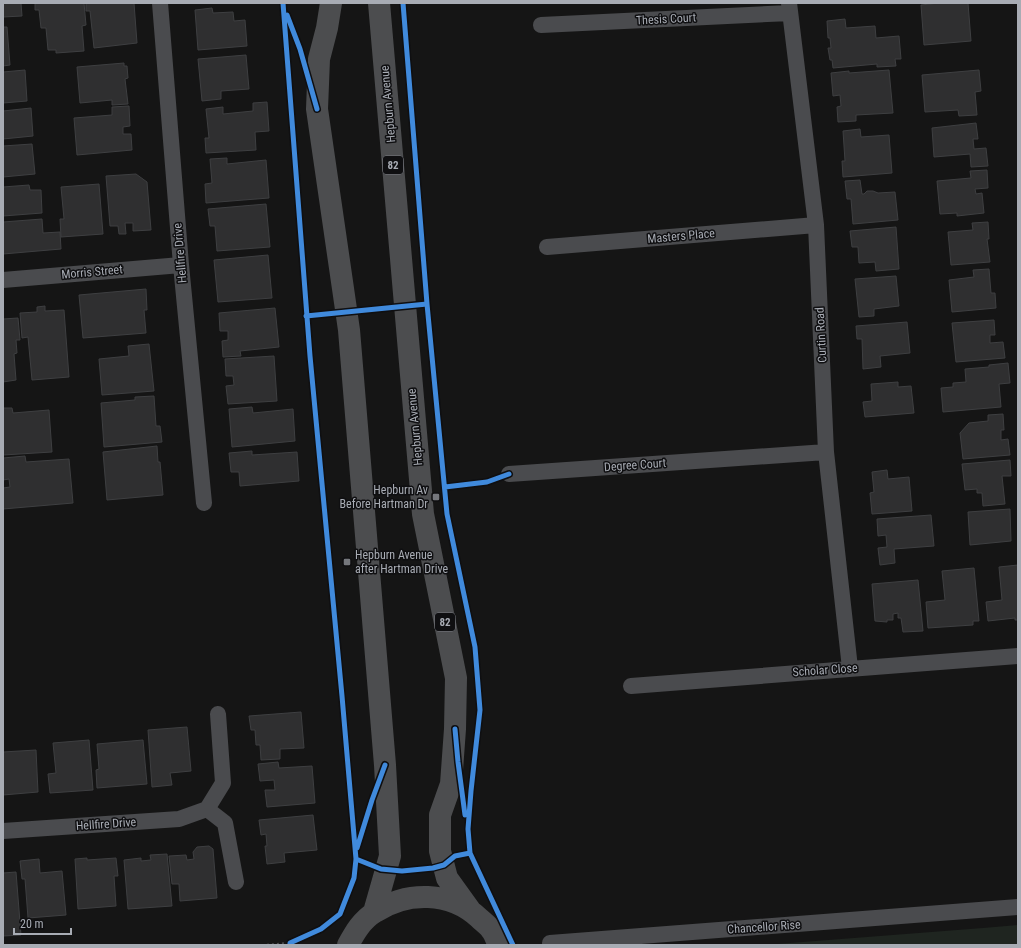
<svg xmlns="http://www.w3.org/2000/svg" width="1021" height="948" font-family="'Roboto Condensed',sans-serif">
	<style>
		.green { fill: #1f2520 }
		.building { fill: #2f2f30; stroke: #3e3f41 }
		.lines { fill: none; stroke-linecap: round; stroke-linejoin: round }
		.path { stroke: #4b4c4e; stroke-width: 2.5; stroke-dasharray: 2 3; stroke-linecap: butt }
		.street { stroke: #4a4b4e; stroke-width: 16 }
		.primary { stroke: #4c4d4f; stroke-width: 22 }
		.cycleway-casing { stroke: #0f0f11; stroke-width: 8 }
		.cycleway { stroke: #408adc; stroke-width: 5 }
		.poi-dot { fill: #75777c; stroke: #0f0f11; stroke-width: 1.5 }
		.labels { text-anchor: middle; dominant-baseline: central; stroke-width: 3; stroke-linejoin: round; paint-order: stroke }
		.shield { fill: #0f0f11; stroke: #7a7d83; stroke-width: 1 }
		.shield-label { font-size: 11px; font-weight: bold; fill: #a8acb4 }
		.street-label { font-size: 12px; fill: #a8acb4; stroke: #0f0f11 }
		.poi-label { font-size: 12px; fill: #a8acb4; stroke: #0f0f11; text-anchor: end }
	</style>
	<rect width="100%" height="100%" fill="#151515"/>
	<!-- green -->
	<path class="green" d="M1018,925v20h-254l219,-17z"/>
	<!-- building -->
	<path class="building" d="M3,3h18l1,13 -19,1z
		M35,3h49l2,22 -4,1 2,25 -28,2v-3h-8l-2,-22h-5l-2,-18h-4z
		M86,3h48l3,40 -43,5 -4,-37h-4z
		M939,3h29l3,38 -47,4 -3,-40z
		M212,8l1,5 20,-1 1,9 11,-1 2,26 -49,4 -3,-40z
		M845,19l1,9 29,-2 1,12 23,-2 2,23h-6l1,7 -19,1v-3l-44,4 -1,-8h-2l-2,-12h3l-1,-10h-2l-1,-17z
		M3,27h4l3,38 -7,1z
		M246,55l3,34 -28,2v8l-19,2 -4,-42z
		M124,63v3h3l1,12 -3,1 3,25 -16,1v-5l-32,3 -3,-36z
		M25,70l2,31 -24,2v-31z
		M889,70l4,43 -37,2v6l-18,1 -1,-15 4,-1 -1,-11 -7,1 -2,-23 18,-2v2z
		M979,70l2,21 -6,1 2,23 -18,1 -1,-6 -33,2 -3,-37z
		M267,102l2,29 -14,1 1,18 -50,3 -1,-15h4l-3,-29 17,-2v7l30,-3v-8z
		M129,106l1,20 -7,1v7h8l1,16 -55,5 -3,-37 38,-3v-8z
		M31,108l2,28 -30,3v-28z
		M976,123l2,16h-5l1,10 12,-1 2,18 -17,1 -1,-13 -36,3 -2,-29z
		M860,129l1,8 28,-2 3,38 -49,4 -1,-16h3l-2,-30z
		M32,144l3,30 -32,3v-31z
		M227,158v6l39,-4 3,38 -63,5 -1,-19 7,-1 -2,-24z
		M987,170l1,18 -13,1 1,5 6,-1 2,20 -27,3v-3l-17,1 -3,-33 34,-3 -1,-7z
		M136,174l11,8 4,48 -18,1v-8h-8l1,11h-7l-1,-8h-8l-4,-50z
		M860,180l2,14h2l3,-3h6l5,2 17,-1 3,28 -45,4 -2,-25h-4l-2,-18z
		M99,184l4,50 -42,3 -1,-18h4l-3,-32z
		M29,185l1,5h11l1,23 -39,3v-29z
		M266,204l4,43 -53,4 -2,-25h-5l-2,-17z
		M42,219l1,14 17,-1 1,17 -58,5v-32z
		M988,222l1,17h-2l3,23 -39,3 -3,-33 25,-2 -1,-7z
		M896,227l3,42 -23,2 -1,-9 -16,1 -1,-16h-6l-2,-16z
		M268,255l4,43 -54,4 -4,-42z
		M989,269l2,24h4l1,15 -44,4 -3,-32 25,-3 -1,-7z
		M896,276l3,30 -25,3v7l-15,1 -4,-38z
		M146,289l1,21h-3l2,23 -63,5 -4,-43z
		M45,306v5l19,-1 5,67 -37,3 -4,-43 -6,1 -2,-25 17,-1v-5z
		M275,308l4,39 -39,4 1,5 -18,1 -1,-16 6,-1v-9h-8l-1,-18z
		M18,318l2,22h-4l1,13 -3,1 2,26 -13,2v-63z
		M994,320l1,15h-5v8l13,-1 2,16 -49,4 -4,-39z
		M907,322l3,31 -30,3 1,11 -18,2 -1,-30h-5l-1,-13z
		M149,344l5,47 -52,4 -3,-36 30,-3 -1,-10z
		M274,356l3,45 -49,3 -2,-18 8,-1 -1,-9h-7l-1,-17z
		M1008,363l2,20 -11,1 2,23 -58,5 -2,-24 12,-1v-4l13,-1 -1,-13 24,-2v-2z
		M898,382v5l13,-1 3,27 -49,4 -2,-15 9,-1 -1,-17z
		M154,396l2,30h4l2,16 -58,5 -3,-44 34,-3v-3z
		M252,407l1,6 40,-4 2,32 -63,6 -3,-38z
		M3,408h9l1,5 36,-3 3,42 -49,3z
		M1003,414l1,16h-3v10l7,-1 2,16 -47,4 -3,-26 9,-10 19,-2v-6z
		M157,446l1,16h2l3,33 -56,5 -4,-48z
		M252,451v4l45,-3 2,29 -59,5 -1,-14h-8l-2,-19z
		M25,456l1,6 43,-3 4,44 -70,6v-21l7,-1 -1,-8 -6,1v-22z
		M1010,460l1,16h-9l3,28 -22,2 -1,-13h-5v-4l-12,1 -3,-26z
		M887,470l1,9 21,-2 3,34 -40,3 -2,-21 4,-1 -2,-20z
		M1010,509l1,32 -41,4 -2,-33z
		M931,515l3,31 -40,3 1,14 -15,2 -2,-17 9,-1 -1,-12 -8,1 -1,-17z
		M1018,565v55h-3v-2l-27,3 -2,-19 16,-2 -3,-33z
		M974,568l5,53h-6v4l-45,3 -2,-26 19,-2 -3,-29z
		M918,580l5,51 -20,1 -2,-14h-3v-5l-5,1v6h-6v2l-12,-1 -3,-37z
		M301,712l3,36 -24,1v10l-19,1 -1,-15h-4l-1,-15h-4l-2,-14z
		M187,727l4,44 -21,2 2,12 -20,2 -4,-57z
		M89,740l4,50 -43,3 -2,-19 8,-1 -3,-30z
		M143,740l4,44 -50,4 -1,-18 3,-1 -2,-25z
		M36,750l2,42 -35,3v-43z
		M278,762l1,6 33,-2 3,37 -48,4 -2,-17h10l-1,-10 -14,1 -2,-17z
		M313,815l4,35 -33,3 1,9 -18,2 -2,-18h2l-1,-12 -5,1 -2,-15z
		M209,846l4,3 4,49 -37,3 -1,-17h-7l-3,-28 17,-1 1,5 7,-1 -1,-7 4,-5z
		M167,854l5,52 -44,3 -4,-49 17,-2v3l10,-1 -1,-5z
		M87,858v2l29,-2 2,18h-4l2,30 -38,3 -3,-50z
		M39,859l1,14 22,-2 4,44 -38,3 -3,-39h-3l-2,-18z
		M16,872l5,63 -18,1v-63z"/>
	<g class="lines">
		<!-- path -->
		<path class="path" d="M267,945l23,-2"/>
		<!-- street -->
		<path class="street" d="M160,3l21,262 23,238
			M789,3l27,222 10,227 24,216
			M541,25l249,-12
			M547,247l269,-22
			M3,280l178,-15
			M509,474l317,-22
			M631,686l387,-30
			M207,809l18,14 11,59
			M3,831l176,-12 28,-10 16,-26 -5,-69
			M550,943l468,-36"/>
		<!-- primary -->
		<path class="primary" d="M331,3l-4,25 -8,31 -2,50 32,221 36,435 5,91 -16,56
			M379,3l44,511 33,164 -1,51 -4,55 -11,31v36l7,27 23,32
			M348,945c7,-13 14,-25 27,-33 32,-21 75,-21 104,6 4,4 10,8 13,13 3,4 4,9 7,14"/>
		<!-- cycleway casing -->
		<g class="cycleway-casing">
			<path id="cycleway" d="M283,3l27,353 32,340 14,163 -2,19 -14,36 -19,15 -31,14v2
				M403,3l24,301 20,210 28,133 5,63 -9,81 -3,38 2,24 43,92
				M287,15l13,34 17,60
				M306,316l121,-12
				M445,487l42,-5 22,-8
				M455,729l3,33 7,53
				M357,848l15,-48 13,-35
				M356,859l25,10 21,2 31,-3 11,-3 11,-9 15,-3"/>
		</g>
		<!-- cycleway -->
		<use href="#cycleway" class="cycleway"/>
	</g>
	<!-- markers -->
	<g class="poi-dot">
		<rect x="432" y="493" width="8" height="8" rx="2"/>
		<rect x="343" y="558" width="8" height="8" rx="2"/>
	</g>
	<g class="labels">
		<!-- shield labels -->
		<g class="shield">
			<rect x="383" y="156" width="20" height="18" rx="3"/>
			<rect x="435" y="613" width="20" height="18" rx="3"/>
		</g>
		<g class="shield-label">
			<text x="393" y="165">82</text>
			<text x="445" y="622">82</text>
		</g>
		<!-- street labels -->
		<g class="street-label">
			<text transform="translate(666 19) rotate(-3)">Thesis Court</text>
			<text transform="translate(388 104) rotate(-95)">Hepburn Avenue</text>
			<text transform="translate(681 236) rotate(-5)">Masters Place</text>
			<text transform="translate(180 253) rotate(-95)">Hellfire Drive</text>
			<text transform="translate(92 272) rotate(-5)">Morris Street</text>
			<text transform="translate(821 335) rotate(-93)">Curtin Road</text>
			<text transform="translate(415 427) rotate(-95)">Hepburn Avenue</text>
			<text transform="translate(635 465) rotate(-4)">Degree Court</text>
			<text transform="translate(825 670) rotate(-4)">Scholar Close</text>
			<text transform="translate(106 824) rotate(-4)">Hellfire Drive</text>
			<text transform="translate(764 927) rotate(-4)">Chancellor Rise</text>
		</g>
		<!-- poi labels -->
		<g class="poi-label">
			<text x="428" y="490">Hepburn Av<tspan x="428" dy="14">Before Hartman Dr</tspan></text>
			<text x="355" y="555" text-anchor="start">Hepburn Avenue<tspan x="355" dy="14">after Hartman Drive</tspan></text>
		</g>
	</g>
	<!-- border -->
	<rect width="1021" height="948" fill="none" stroke="#a8acb4" stroke-width="8"/>
	<!-- scale -->
	<path d="M14 928v6h57v-6" fill="none" stroke="#a8acb4" stroke-width="2"/>
	<text x="20" y="928" font-size="12" fill="#a8acb4" stroke="#0f0f11" stroke-width="3" paint-order="stroke">20 m</text>
</svg>
